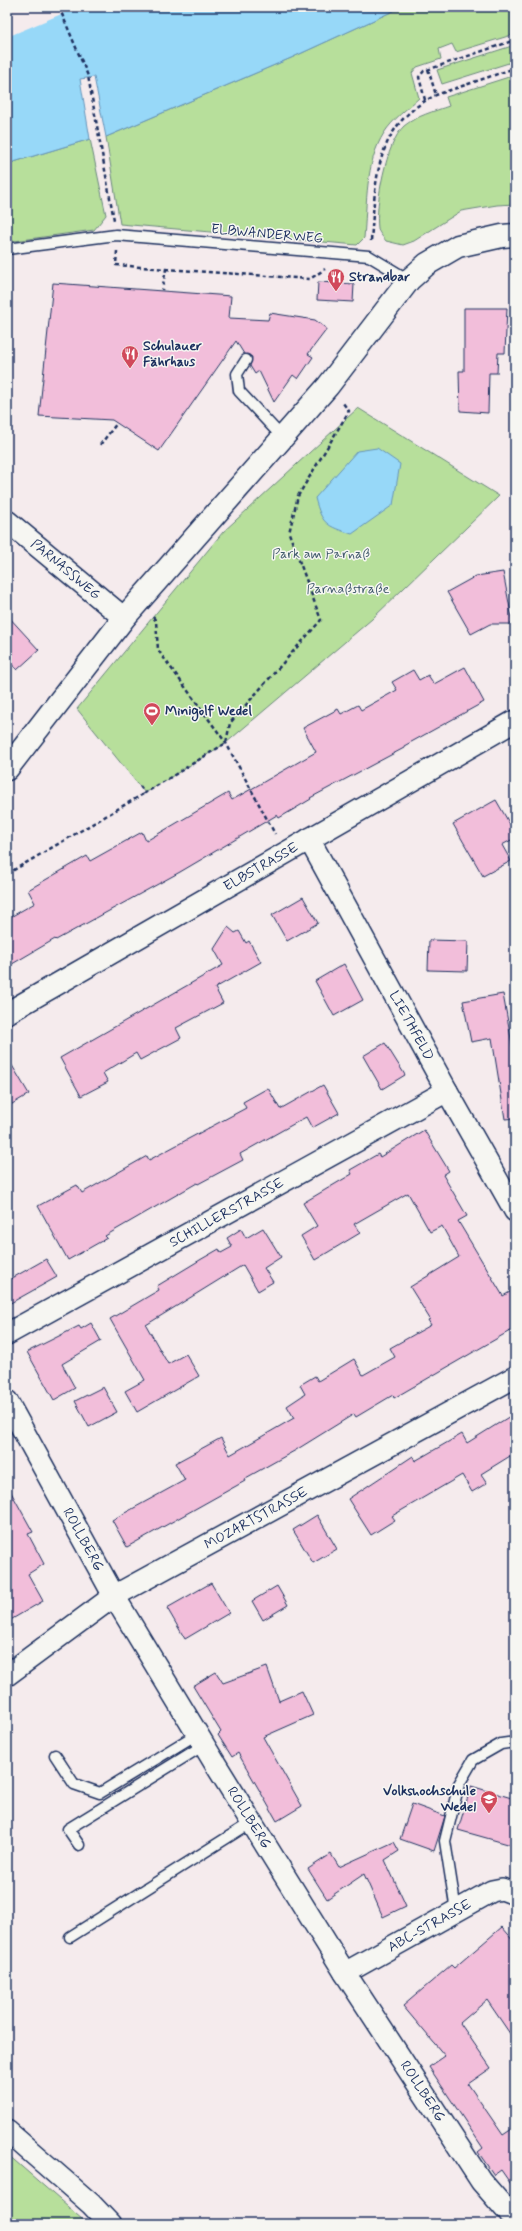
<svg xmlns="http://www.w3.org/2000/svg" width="522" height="2231" font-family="Mynerve,sans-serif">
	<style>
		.green { fill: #b7df9b; stroke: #69877c }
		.water { fill: #97d8f8; stroke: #6594ba }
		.pier { fill: #f5ebed }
		.building { fill: #f2beda; stroke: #1b2f5e }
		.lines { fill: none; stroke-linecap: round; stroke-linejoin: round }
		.lane-casing { stroke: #1b2f5e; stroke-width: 13 }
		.street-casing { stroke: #1b2f5e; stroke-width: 24 }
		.secondary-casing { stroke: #1b2f5e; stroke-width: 25 }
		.path { stroke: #1b2f5e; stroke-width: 2.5; stroke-dasharray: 4 3; stroke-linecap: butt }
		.lane { stroke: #f6f6f2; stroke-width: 10 }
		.street { stroke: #f6f6f2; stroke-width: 21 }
		.secondary { stroke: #f6f6f2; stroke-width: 22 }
		.labels { text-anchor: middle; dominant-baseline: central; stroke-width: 3; stroke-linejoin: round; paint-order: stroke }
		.street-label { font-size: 14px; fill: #1b2f5e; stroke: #f6f6f2 }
		.poi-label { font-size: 14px; font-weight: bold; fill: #1b2f5e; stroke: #f6f6f2; text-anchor: start }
		.park-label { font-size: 14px; fill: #425b6d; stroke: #f6f6f2 }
	</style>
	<rect width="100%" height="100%" fill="#f5ebed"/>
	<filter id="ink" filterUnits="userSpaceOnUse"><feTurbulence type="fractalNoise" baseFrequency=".025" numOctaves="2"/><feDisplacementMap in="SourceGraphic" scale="8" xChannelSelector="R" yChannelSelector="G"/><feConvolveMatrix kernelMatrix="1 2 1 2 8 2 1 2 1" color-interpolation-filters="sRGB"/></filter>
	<g filter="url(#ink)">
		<!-- green -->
		<path class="green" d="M402,7h113v27l-59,18 -4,-8 -13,5 2,10 -24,8 -5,6 7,25c-12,11 -26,21 -35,35 -19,30 -17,71 -20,105l-7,7 -237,-21 -14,-87 185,-79z
			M515,45v16l-73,23 -5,-14z
			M515,75v129l-18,1 -36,6 -47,30 -11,4 -17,-4c-3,-4 -8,-9 -8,-13 -3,-24 8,-85 26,-102 12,-10 31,-15 45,-20l-3,-9z
			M90,139l16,76 -12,15 -87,12v-78z
			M358,408l141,88 -127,123 -146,124 -81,50 -68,-84 146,-177z
			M7,2154l76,66 -3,4h-73z"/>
		<!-- water -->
		<path class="water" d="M7,7h395l-111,51 -185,79 -12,-60 -14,2 10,60 -83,25z
			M377,448l23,16 -7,41 -41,29c-26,-8 -30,-10 -37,-36l42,-47z"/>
		<!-- pier -->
		<path class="pier" d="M7,7h71l-71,30z"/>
		<!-- building -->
		<path class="building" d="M318,282l36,2 -1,18 -36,-2z
			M53,283l178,13 -2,22 39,2 2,-7 45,7 12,9 -19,25 5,3 -15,22 -5,-4 -19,27 -15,-31 -4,3 -5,-8 2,-9 -8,-3 -8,-13 -77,110 -47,-31 -73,-4z
			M464,308h43l-2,45h-7l-1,20h-8l-1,40 -28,-2 -1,-40h5z
			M503,572l10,52h-23l-19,10 -24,-42 29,-16z
			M7,615l32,35 -22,20 -10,-11z
			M465,667l19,35 -80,44v2l-94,50 1,1 -32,19 -2,-3 -97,57 -124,68 -1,-1 -48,28v-48l28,-16 -7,-13 59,-34 3,5 52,-29 4,9 82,-48 4,7 84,-48 -13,-24 35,-19 3,5 17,-9 3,5 36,-20 -5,-8 21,-12 6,10 9,-5 6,9z
			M496,800l19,33v5l-13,7 9,16 -28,15 -30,-52z
			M303,897l15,26 -31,18 -15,-26z
			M228,927l7,6 4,-2 7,12 3,-2 12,21 -46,26 8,15 -47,25 5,10 -41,22 -4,-7 -33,20 5,9 -27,14 -21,-38 163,-93 -9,-16z
			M429,940l39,1 -1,30 -39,-1z
			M344,964l19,36 -29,16 -19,-35z
			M503,994l12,67v57l-10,1 -13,-81 -21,4 -8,-41z
			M385,1043l20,32 -23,14 -19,-33z
			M7,1057l22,37 -22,13z
			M323,1085l16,28 -27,15 -6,-11 -66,37 3,6 -45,24 -1,-1 -92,53 2,2 -39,22 -30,-54 39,-21 5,8 65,-37 2,4 97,-52 -3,-6 25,-14 12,21z
			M424,1130l25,41 -6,4 24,41 -9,5 45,75 12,-7v39l-121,70 -1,-3 -37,22 -2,-3 -58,36 -52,29 1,2 -118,66 -15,-27 73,-40 -10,-17 46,-25 9,17 64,-37 -7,-12 18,-12 -5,-9 15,-9 3,5 36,-22 9,16 32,-18 -5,-9 41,-23 -3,-5 2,-1 -20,-32 49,-30 -17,-31 -12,6 -22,-39 -54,31 6,9 -45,27 -14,-24 16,-10 -14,-23 49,-29 -2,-4 28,-16 2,3z
			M263,1228l18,29 -17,11 9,14 -15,9 -15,-26 -97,60 22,39 18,-10 13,22 -62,36 -12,-21 20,-11 -35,-61 49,-29 -2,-4 43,-26 19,-11 2,4 11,-6 -5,-9 14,-9 5,9z
			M46,1259l11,18 -50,28v-24z
			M91,1323l10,18 -39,23 13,24 -21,12 -27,-48 52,-26 2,3z
			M103,1387l14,25 -28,15 -14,-26z
			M515,1413v40l-34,21 6,9 -15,9 -10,-17 -70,41 3,4 -24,15 -23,-36 65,-43 2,5 47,-27 5,9z
			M7,1485l26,47 -5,2 16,30 -16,10 15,27 -36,21z
			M317,1515l20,34 -24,14 -20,-33z
			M211,1583l18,30 -44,26 -18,-31z
			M277,1586l11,19 -25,15 -11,-19z
			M267,1667l12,34 23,-10 11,24 -50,22 39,69 -25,15 -39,-68 -6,4 -14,-22 3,-3 -28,-46 23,-14 7,11z
			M471,1786l44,13v47l-57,-16z
			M412,1804l33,12 -11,35 -34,-12z
			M394,1842l5,9 -14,9 21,46 -23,11 -19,-43 -37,25 -19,-30 23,-15 8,13z
			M502,1927l13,15v99l-28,-41 -27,23 31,45 -23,16 35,51 12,-8v63l-14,-20 -7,5 -16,-23 5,-4 -54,-81 16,-11 -42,-50 48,-41 3,3z"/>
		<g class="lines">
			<!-- lane casing -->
			<g class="lane-casing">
				<path id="lane" d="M7,249l109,-14 253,21 40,24
					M246,360l-9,14 2,17 44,47
					M55,1755l19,29 26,9 97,-59
					M79,1845l-11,-16 136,-84
					M456,1911l-11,-70 14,-57 14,-24 28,-16 14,-2
					M70,1937l182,-115"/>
			</g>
			<!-- street casing -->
			<g class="street-casing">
				<g id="street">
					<path id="s1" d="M7,521l117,97"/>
					<path id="s2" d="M309,839l138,252 68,120"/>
					<path id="s3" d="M7,1013l508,-292"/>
					<path id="s4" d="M7,1334l440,-243"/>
					<path id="s5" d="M7,1401l107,195 102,169 129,208 136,208 34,39"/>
					<path id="s6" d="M7,1675l107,-79 401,-219"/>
					<path id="s7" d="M345,1973l147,-82 10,-2 13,5"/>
					<path d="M7,2131l84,73 19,20"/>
				</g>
			</g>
			<!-- secondary casing -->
			<g class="secondary-casing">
				<path id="secondary" d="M7,769l117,-151 204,-232 81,-106 18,-16 31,-18 44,-10 13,-1"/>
			</g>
			<!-- path -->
			<path class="path" d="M59,7l29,69 26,144
				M428,69l8,26
				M425,100l-6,-23 5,-6 91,-31
				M371,241c5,-60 2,-115 65,-146l79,-27
				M117,251l-1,14 50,4 -4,21
				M166,269l144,10 15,-10
				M100,445l17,-22
				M153,617l3,4 2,29 68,93 49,91
				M140,786l5,7 81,-50 4,-20 91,-103 -32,-87 9,-37 51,-85 -6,-8
				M7,874l138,-81"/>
			<!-- lane -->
			<use href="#lane" class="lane"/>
			<!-- street -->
			<use href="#street" class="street"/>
			<!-- secondary -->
			<use href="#secondary" class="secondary"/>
		</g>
	</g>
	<!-- icons -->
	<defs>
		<g id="restaurant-pin" transform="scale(0.9)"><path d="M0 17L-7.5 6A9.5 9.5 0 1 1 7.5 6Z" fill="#d1495b" stroke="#f6f6f2"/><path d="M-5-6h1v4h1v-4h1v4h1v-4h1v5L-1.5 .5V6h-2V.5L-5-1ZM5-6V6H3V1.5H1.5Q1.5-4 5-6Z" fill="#fff"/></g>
		<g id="stadium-pin" transform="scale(0.9)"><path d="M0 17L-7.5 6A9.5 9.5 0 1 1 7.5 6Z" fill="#d1495b" stroke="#f6f6f2"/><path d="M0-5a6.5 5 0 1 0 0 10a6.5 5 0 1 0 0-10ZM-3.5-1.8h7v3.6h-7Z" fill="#fff"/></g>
		<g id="university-pin" transform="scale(0.9)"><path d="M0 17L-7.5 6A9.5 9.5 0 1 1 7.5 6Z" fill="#d1495b" stroke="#f6f6f2"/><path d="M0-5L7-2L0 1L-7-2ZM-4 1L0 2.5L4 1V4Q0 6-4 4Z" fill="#fff"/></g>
	</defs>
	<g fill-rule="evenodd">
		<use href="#restaurant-pin" x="336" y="277"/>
		<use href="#restaurant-pin" x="130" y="354"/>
		<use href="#stadium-pin" x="152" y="711"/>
		<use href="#university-pin" x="489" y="1799"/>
	</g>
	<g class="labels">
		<!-- street labels -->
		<g class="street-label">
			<text transform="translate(267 234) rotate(5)">ELBWANDERWEG</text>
			<text stroke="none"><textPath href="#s1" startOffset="76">PARNASSWEG</textPath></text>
			<text stroke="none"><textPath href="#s3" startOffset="293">ELBSTRASSE</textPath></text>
			<text stroke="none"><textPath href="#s2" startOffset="213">LIETHFELD</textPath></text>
			<text stroke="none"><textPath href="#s4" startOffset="251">SCHILLERSTRASSE</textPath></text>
			<text stroke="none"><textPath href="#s6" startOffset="295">MOZARTSTRASSE</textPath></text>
			<text stroke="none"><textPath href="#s5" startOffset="158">ROLLBERG</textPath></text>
			<text stroke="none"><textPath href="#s5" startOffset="482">ROLLBERG</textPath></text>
			<text stroke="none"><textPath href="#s7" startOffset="97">ABC-STRASSE</textPath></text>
			<text stroke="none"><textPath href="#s5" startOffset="806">ROLLBERG</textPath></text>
		</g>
		<!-- poi labels -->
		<g class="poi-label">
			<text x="349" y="277">Strandbar</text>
			<text x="143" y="346">Schulauer<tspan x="143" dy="16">Fährhaus</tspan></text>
			<text x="165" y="711">Minigolf Wedel</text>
			<text x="476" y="1791" text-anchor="end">Volkshochschule<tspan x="476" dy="16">Wedel</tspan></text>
		</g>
		<!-- park labels -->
		<g class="park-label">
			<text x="321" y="554">Park am Parnaß</text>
			<text x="348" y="589">Parnaßstraße</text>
		</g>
	</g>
	<!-- margin -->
	<rect width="522" height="2231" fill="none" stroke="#f6f6f2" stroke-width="24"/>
	<rect x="12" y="12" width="498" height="2207" fill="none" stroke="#1b2f5e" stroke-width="1.5" filter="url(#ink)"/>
</svg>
